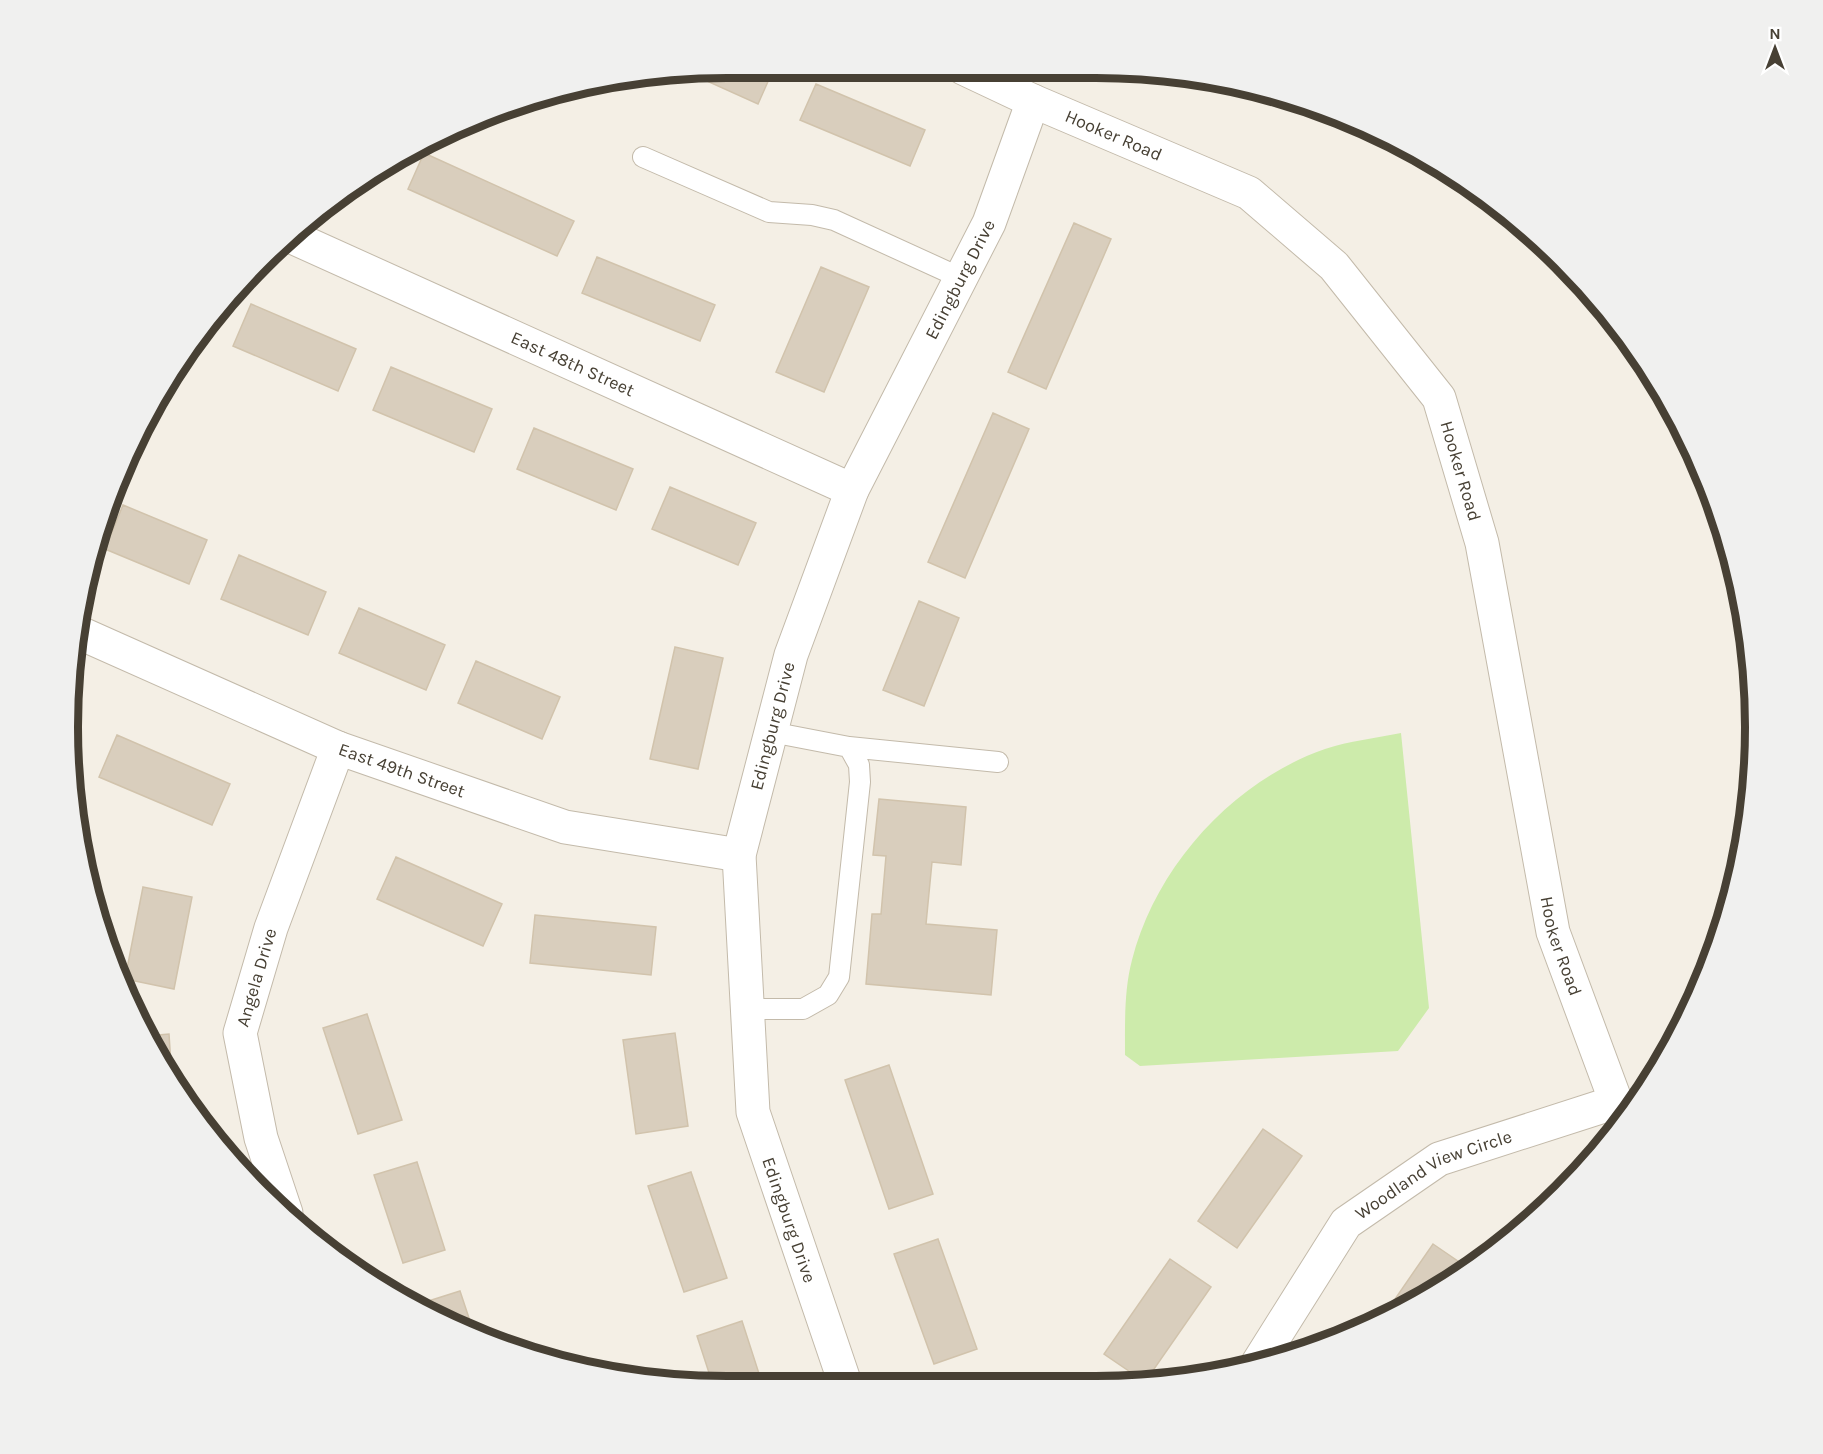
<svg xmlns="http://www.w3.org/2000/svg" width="1823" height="1454" font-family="Karla,sans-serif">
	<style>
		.green { fill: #cdebab }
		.building { fill: #d9cebd; stroke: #d1c3ac; stroke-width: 1.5 }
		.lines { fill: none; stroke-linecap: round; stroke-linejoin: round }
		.lane-casing { stroke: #c3baaa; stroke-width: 22 }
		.street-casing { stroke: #c3baaa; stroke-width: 35 }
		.lane { stroke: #fff; stroke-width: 20 }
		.street { stroke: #fff; stroke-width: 33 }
		.labels { text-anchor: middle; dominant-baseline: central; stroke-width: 4.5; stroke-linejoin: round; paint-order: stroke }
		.street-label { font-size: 18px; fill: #474034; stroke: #fff }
		.rim { fill: none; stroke: #474034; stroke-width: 8 }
	</style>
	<rect width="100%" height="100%" fill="#f4efe5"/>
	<!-- green -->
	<path class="green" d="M1401,733l28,275 -31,43 -258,15 -15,-11c0,-31 -1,-65 7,-95 24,-94 101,-179 193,-211 24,-8 51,-11 76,-16z"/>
	<!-- building -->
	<path class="building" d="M727,68h47l-16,36 -69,-31z
		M816,84l109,46 -15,36 -110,-46z
		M424,153l150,68 -17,35 -149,-67z
		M1074,223l37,16 -65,150 -38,-17z
		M597,257l118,48 -15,36 -118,-48z
		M821,267l48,20 -45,105 -48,-20z
		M251,304l105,45 -18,42 -105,-45z
		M391,367l101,42 -18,43 -101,-42z
		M993,413l36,16 -64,149 -37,-16z
		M534,428l99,41 -17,41 -99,-41z
		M670,487l86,36 -18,42 -86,-36z
		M123,505l84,35 -18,44 -84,-35z
		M239,555l87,37 -18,43 -87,-36z
		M919,601l40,17 -35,88 -41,-16z
		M359,608l86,37 -19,45 -87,-37z
		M675,647l48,11 -25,111 -48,-10z
		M476,661l84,36 -18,42 -84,-36z
		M117,735l113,49 -18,41 -113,-48z
		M879,799l87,8 -5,58 -29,-3 -6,62 71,6 -6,65 -125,-11 6,-70h9l5,-58 -13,-1z
		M396,857l106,47 -19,42 -106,-47z
		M143,887l49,10 -18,92 -49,-10z
		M535,915l121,12 -5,48 -121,-12z
		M367,1014l35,106 -44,14 -35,-106z
		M675,1033l13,93 -52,8 -13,-94z
		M169,1034l3,46 -16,-24 -9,-20z
		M889,1065l44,129 -44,15 -44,-129z
		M1263,1129l39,27 -65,92 -39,-27z
		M417,1162l28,88 -42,13 -29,-88z
		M691,1172l36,106 -43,14 -36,-106z
		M938,1239l39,110 -43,15 -40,-110z
		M1433,1244l35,24 -43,30 -41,17z
		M1170,1259l41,28 -66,95 -41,-28z
		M460,1291l15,45 -56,-32z
		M742,1321l21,65 -50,-1 -16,-49z"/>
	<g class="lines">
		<!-- lane casing -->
		<g class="lane-casing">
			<path id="lane" d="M643,157l126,55 43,3 22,5 127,58
				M849,747l149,15
				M748,1009h55l25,-14 11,-18 21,-195 -1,-17 -10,-18 -78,-15"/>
		</g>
		<!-- street casing -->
		<g class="street-casing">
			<g id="street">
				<path id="s1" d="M963,68l70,33 216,92 85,73 105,132 43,145 71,389 63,170 13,11"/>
				<path id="s2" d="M292,237l560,253"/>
				<path id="s3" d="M80,633l258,115 227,79 174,28"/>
				<path id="s4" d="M286,1213l-25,-75 -21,-105 31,-105 67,-180"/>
				<path id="s5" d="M1256,1366l90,-143 93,-64 177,-57"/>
				<path id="s6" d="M846,1386l-93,-274 -14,-257 52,-200 61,-165 137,-267 44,-122"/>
			</g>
		</g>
		<!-- lane -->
		<use href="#lane" class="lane"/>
		<!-- street -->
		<use href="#street" class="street"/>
	</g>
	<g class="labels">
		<!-- street labels -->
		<g class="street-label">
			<text stroke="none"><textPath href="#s1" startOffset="165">Hooker Road</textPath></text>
			<text stroke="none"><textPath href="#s6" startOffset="1166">Edingburg Drive</textPath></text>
			<text stroke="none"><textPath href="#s2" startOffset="308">East 48th Street</textPath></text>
			<text stroke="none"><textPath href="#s1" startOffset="669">Hooker Road</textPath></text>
			<text stroke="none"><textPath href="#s6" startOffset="680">Edingburg Drive</textPath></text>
			<text stroke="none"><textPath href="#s3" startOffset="350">East 49th Street</textPath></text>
			<text stroke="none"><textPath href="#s1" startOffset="1155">Hooker Road</textPath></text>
			<text stroke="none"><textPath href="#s4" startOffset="244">Angela Drive</textPath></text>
			<text stroke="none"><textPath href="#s5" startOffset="270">Woodland View Circle</textPath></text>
			<text transform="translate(789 1220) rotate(71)">Edingburg Drive</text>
		</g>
	</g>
	<!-- crop -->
	<path d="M0 0H1823V1454H0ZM727 78H1096A649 649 0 0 1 1745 727V727A649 649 0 0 1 1096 1376H727A649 649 0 0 1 78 727V727A649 649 0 0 1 727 78Z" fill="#f0f0ef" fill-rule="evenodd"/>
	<path class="rim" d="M727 78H1096A649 649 0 0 1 1745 727V727A649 649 0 0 1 1096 1376H727A649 649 0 0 1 78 727V727A649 649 0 0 1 727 78Z"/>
	<!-- north arrow -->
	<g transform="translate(1775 48)" stroke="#ffffff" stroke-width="4.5" paint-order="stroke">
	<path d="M0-4.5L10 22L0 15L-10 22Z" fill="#474034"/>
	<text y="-9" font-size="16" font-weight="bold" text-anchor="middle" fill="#474034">N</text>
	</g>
</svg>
